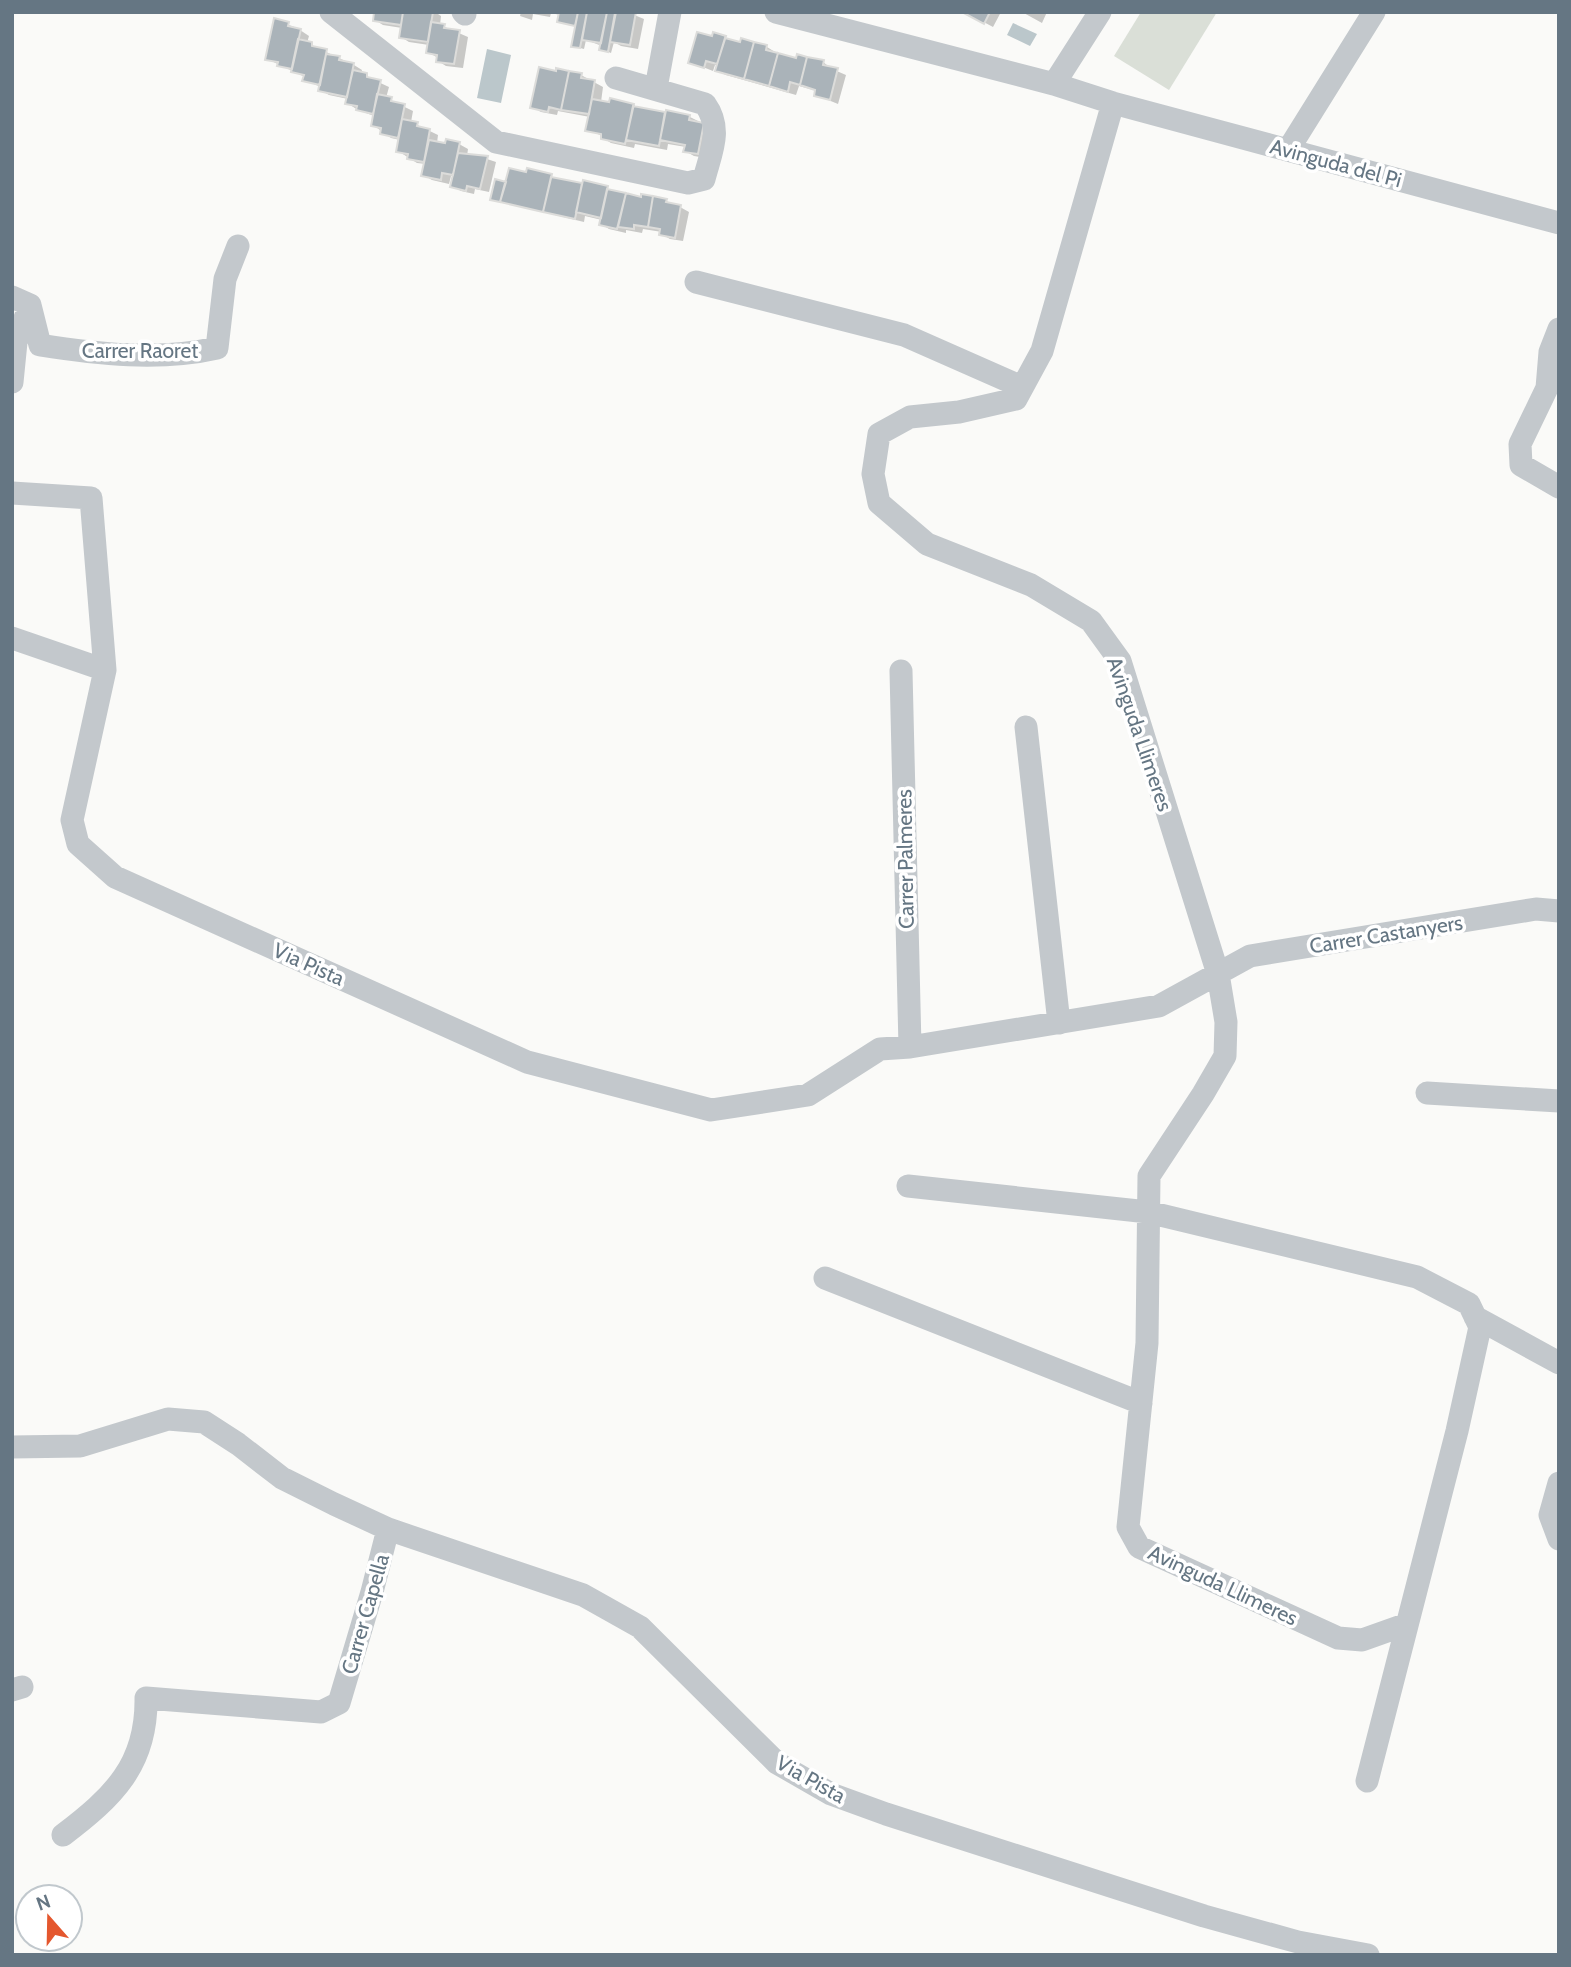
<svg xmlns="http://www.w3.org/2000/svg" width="1571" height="1967" font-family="Cabin,sans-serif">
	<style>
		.green { fill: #dadfd7 }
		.water { fill: #bbc7cb }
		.shadow { fill: #0003 }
		.building { fill: #aab3b9; stroke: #dcdcda; stroke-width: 2 }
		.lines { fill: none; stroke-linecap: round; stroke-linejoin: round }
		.street { stroke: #c3c8cc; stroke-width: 23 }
		.labels { text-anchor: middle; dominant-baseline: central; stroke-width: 7; stroke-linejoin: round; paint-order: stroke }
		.street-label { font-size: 21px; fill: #657683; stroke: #fff }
	</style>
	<rect width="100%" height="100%" fill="#fafaf8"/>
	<!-- green -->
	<path class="green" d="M1141,12h76l-48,78 -55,-34z"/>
	<!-- water -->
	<path class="water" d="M1013,23l24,11 -7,12 -23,-11z
		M487,49l24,6 -10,48 -24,-5z"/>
	<!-- shadow -->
	<path class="shadow" d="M376,12h59l6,4 -1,9 28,12 -5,31 -17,-2 -8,-5v-3l-10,-6 1,-7 -20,-3 -8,-5 1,-9 -19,-3 -8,-5z
		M521,12h106l17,7 -6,30 -17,-3 -7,-4 -3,11 -10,-4 1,-3 -16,-6 -2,9 -11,-3 4,-20 -18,-5 1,-6 -9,-2 -1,4 -17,-3 -1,6 -12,-4z
		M965,12h36l-8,15z
		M1022,12h25l-5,11z
		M275,20l22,8 12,8 -2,7 47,22 8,5 -1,4 28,13 -3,11 27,13 -2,11 27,13 -1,8 22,1 9,5 -1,7 7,2 1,-3 21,7 -7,30 -14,-3 -1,5 -13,-3 -9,-5 2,-10h-3l-2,8 -17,-4 -9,-5 3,-11 -9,-1 -19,-12 2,-11 -9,-2 -18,-13 1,-9 -16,-6 -11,-7 1,-4 -19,-4 -9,-5 1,-3 -17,-7 1,-3 -38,-18z
		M742,40l25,7 8,5 -1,2 23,6 26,2 9,7 14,6 -8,29 -22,-9 1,-4 -18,-5 -3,9 -70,-20 -9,-4 2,-5 -4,-1 -2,6 -23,-9 51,-18z
		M581,75l22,12 -2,15 33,3 6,4 50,8 14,7 2,34 -12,-2 -9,-5 1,-4 -18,-3 -1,6 -32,-6 -1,4 -23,-5 -8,-5v-2l-16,-6 3,-13 -32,-6 -1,4 -16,-3 -9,-5z
		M551,176l8,5 25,5 1,-4 57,17 24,2 14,6 9,5 -6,29 -13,-2 -9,-5 1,-2 -19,-3 -1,4 -16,-3v3l-17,-4 -8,-5 1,-4 -17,-4 -1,6 -88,-21 11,-17z"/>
	<!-- building -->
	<path class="building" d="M374,12h29l-2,13 -28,-4z
		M403,12h30l-5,30 -29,-4z
		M559,12h19l-3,14 -18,-4z
		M578,12h9l-7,36 -9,-1z
		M587,12h20l-6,31 -19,-3z
		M607,12l8,1 -7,39 -9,-2z
		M616,12h20l-6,33 -20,-3z
		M962,12h28l-6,12z
		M274,18l15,4 -1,4 13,3 -9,40 -15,-3 1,-4 -13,-2z
		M431,22l14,2 -1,4 16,2 -6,34 -18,-2 1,-7 -11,-2z
		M697,32l15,4 1,-4 13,4 -9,28 -11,-3 -2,7 -16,-5z
		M725,38l15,4 1,-4 13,4 -10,37 -29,-8z
		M298,39l14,3v4l15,3 -7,36 -18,-4 2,-6 -13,-3z
		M754,42l13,3 -1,5 12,3 -9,33 -25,-7z
		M778,53l18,5 1,-4 10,3 -7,28 -10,-3 -2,10 -19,-6z
		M326,54l14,2 -1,4 15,3 -7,34 -29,-6z
		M807,57l17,3 -1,5 15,3 -8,32 -16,-4 1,-6 -15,-5z
		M539,67l17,4v-3l13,3 -8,39 -12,-3 -1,5 -18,-4z
		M353,70l14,3v4l14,3 -8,34 -17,-4 1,-4 -12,-2z
		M569,71l13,2 -1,5 14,2 -6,34 -28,-4z
		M377,94l15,3 -1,4 14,3 -7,34 -18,-4 1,-6 -10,-2z
		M610,98l24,6 -9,40 -24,-5v-5l-16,-3 7,-32 17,3z
		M633,106l32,6 -6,34 -33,-6z
		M666,110l24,5 -1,5 15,3 -6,31 -15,-2 2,-7 -25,-5z
		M402,119l16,3 -1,4 13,3 -6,33 -17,-3 1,-5 -12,-2z
		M446,139l14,3 -7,33 -11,-2 -1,7 -20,-4 8,-36 16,3z
		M458,153l30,3 -8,33 -13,-3 -1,5 -16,-4z
		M509,168l17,4 1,-4 25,6 -9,38 -43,-10z
		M551,177l31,6 -7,36 -32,-7z
		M495,179l11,3 -6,20 -10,-2z
		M583,180l25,6 -7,32 -25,-6z
		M607,189l19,4 -9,36 -18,-4z
		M626,193l15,4v-3l12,2 -5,31 -14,-2v4l-16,-2z
		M653,196l14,3 -1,3 15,3 -6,33 -16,-3 1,-6 -12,-2z"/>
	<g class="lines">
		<!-- street -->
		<path class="street" d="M331,12l165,130 192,41 16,-4c7,-27 19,-50 1,-75l-89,-26
			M463,12l2,2
			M776,12l278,72
			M1100,12l-46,72 59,19 446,120
			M656,88l14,-76
			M1113,103l-71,248 -26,48 -57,13 -49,5 -31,17 -6,40 6,29 48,41 104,41 60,36 29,40 98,313 8,48 -1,34 -22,38 -54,82 -2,167 -19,184 11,20 199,91 24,2 45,-16
			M1288,150l86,-138
			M696,282l208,53 118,52
			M12,297l18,8 10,40c57,9 120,16 177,3l8,-69 13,-33
			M1559,329l-9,23 9,3
			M1550,352l-3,36 -27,56 1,21 38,22
			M12,382l4,-40 14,-37
			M12,493l79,5 14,172 -33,150 6,24 37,33 412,185 184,48 97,-15 72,-46 30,-2 249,-41 91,-50 286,-47 23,2
			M12,638l93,32
			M901,671l9,376
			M1026,727l33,296
			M1427,1093l132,8
			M908,1186l240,26 269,65 52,27 11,23 -23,104 -90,350
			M825,1278l316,125
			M1475,1317l84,46
			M12,1447l68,-1 88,-27 36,3 34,22 44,34 52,26 54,25 195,66 57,32 137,136 54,31 55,20 318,102 94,26 70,13
			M1559,1483l-9,32 9,24
			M12,1690l10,-3
			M63,1835c50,-38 84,-70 83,-137l175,14 18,-9 33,-111 16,-63"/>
	</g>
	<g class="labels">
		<!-- street labels -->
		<g class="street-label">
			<text transform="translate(1336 163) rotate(15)">Avinguda del Pi</text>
			<text x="140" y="350">Carrer Raoret</text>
			<text transform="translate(1140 734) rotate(71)">Avinguda Llimeres</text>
			<text transform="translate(905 859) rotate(-91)">Carrer Palmeres</text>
			<text transform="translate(1386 934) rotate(-9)">Carrer Castanyers</text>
			<text transform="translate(309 964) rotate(24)">Via Pista</text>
			<text transform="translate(1223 1585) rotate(25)">Avinguda Llimeres</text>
			<text transform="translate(365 1614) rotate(-74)">Carrer Capella</text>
			<text transform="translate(811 1779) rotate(29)">Via Pista</text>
		</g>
	</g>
	<!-- border -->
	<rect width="1571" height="1967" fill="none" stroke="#657683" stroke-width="28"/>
	<!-- north arrow -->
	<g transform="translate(49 1918) rotate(340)"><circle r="33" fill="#ffffff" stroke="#c1c8cd" stroke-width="2"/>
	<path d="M0-5L12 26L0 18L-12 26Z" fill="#e4572e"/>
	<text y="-10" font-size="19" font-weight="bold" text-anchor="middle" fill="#657683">N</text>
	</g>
</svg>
